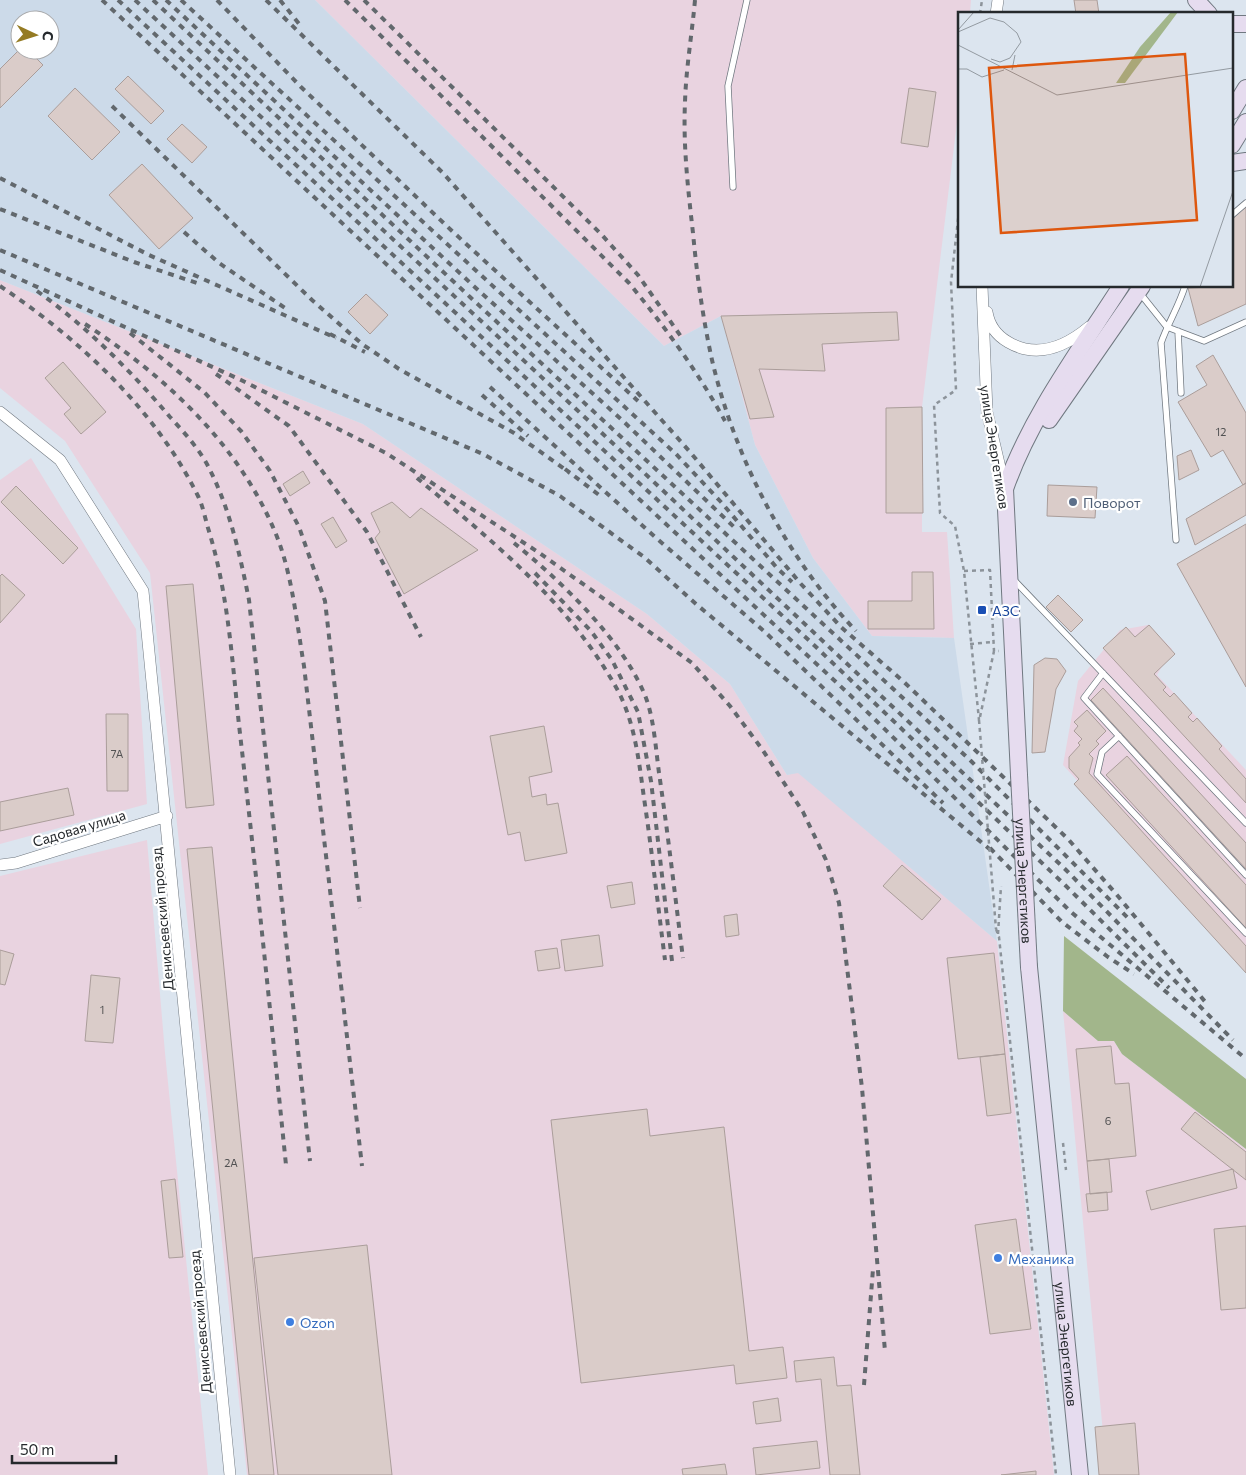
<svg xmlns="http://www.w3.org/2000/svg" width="1246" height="1475" font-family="Commissioner,sans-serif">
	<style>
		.industrial { fill: #e9d3e0 }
		.built { fill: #ccdae9; fill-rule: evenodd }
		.forest { fill: #a2b68b }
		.building { fill: #daccc9; stroke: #aa9d9a }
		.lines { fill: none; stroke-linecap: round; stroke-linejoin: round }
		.lane-casing { stroke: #707880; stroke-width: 7 }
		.street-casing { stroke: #707880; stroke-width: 12 }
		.secondary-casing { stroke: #707880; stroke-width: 18 }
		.path { stroke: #8c939a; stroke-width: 2.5; stroke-dasharray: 4 4; stroke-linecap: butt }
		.lane { stroke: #fff; stroke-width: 5.5 }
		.street { stroke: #fff; stroke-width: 11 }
		.secondary { stroke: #e6dcef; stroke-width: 16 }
		.rail { stroke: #62686d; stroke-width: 4; stroke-dasharray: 6 6; stroke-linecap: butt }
		.secondary-bridge-casing { stroke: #707880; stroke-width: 18; stroke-linecap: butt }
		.path-bridge { stroke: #8c939a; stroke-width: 2.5; stroke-dasharray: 4 4; stroke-linecap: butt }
		.secondary-bridge { stroke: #e6dcef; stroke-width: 16 }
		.service-dot { fill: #5c6f8a; stroke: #fff; stroke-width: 2 }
		.transit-dot { fill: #1a4fb4; stroke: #fff; stroke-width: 2 }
		.shop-dot { fill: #3f7fe0; stroke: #fff; stroke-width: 2 }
		.labels { text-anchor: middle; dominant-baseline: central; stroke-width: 4.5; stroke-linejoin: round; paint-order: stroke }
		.number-label { font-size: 11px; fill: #525253 }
		.street-label { font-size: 14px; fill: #25292c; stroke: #fff }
		.service-label { font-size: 14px; fill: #4e5e75; stroke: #fff; text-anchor: start }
		.transit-label { font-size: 14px; fill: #164399; stroke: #fff; text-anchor: start }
		.shop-label { font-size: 14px; fill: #366cbe; stroke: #fff; text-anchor: start }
		.inset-road { fill: none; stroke: #939aa1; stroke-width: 1 }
		.view { fill: #de570e; fill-opacity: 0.15; stroke: #de570e; stroke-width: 2.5 }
		.inset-edge { fill: none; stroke: #25292c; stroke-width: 2.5 }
	</style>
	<rect width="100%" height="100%" fill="#dce5ef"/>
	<!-- industrial -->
	<path class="industrial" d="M315,0h656l-1,14h-10v84l-38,309v125h25l7,106 -82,-2 -59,-78 -58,-113 -34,-129 -57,30z
		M0,280l363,144 284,190 83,70 57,91 11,-3 199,169 57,534h-807l-97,-902 -85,-132 -65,-53z
		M31,458l105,171 11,175 -147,40v-364z
		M1148,625l24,24 -15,26 89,95v194l-183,-199 15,-84 42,-51z
		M147,840l18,213 43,422h-208v-599z
		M1063,1011l35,30h16l8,13 124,95v326h-139z"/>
	<!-- built -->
	<path class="built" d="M0,0h315l349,346 57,-30 34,129 58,113 59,78 82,2 43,303 -199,-168 -11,2 -57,-91 -83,-70 -284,-190 -363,-144zM20,20h30v30h-30z"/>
	<!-- forest -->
	<path class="forest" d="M1064,936l182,143v70l-124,-95 -8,-13h-16l-35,-30z"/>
	<!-- building -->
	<path class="building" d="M1074,0h23l2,14h-23z
		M20,49l8,1 15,15 -43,43v-39z
		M128,76l36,35 -13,13 -36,-35z
		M75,88l45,44 -28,28 -44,-44z
		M909,88l27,4 -8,55 -27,-4z
		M182,124l25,23 -15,16 -25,-24z
		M142,164l51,54 -34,31 -50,-54z
		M1246,205v99l-48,22 -10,-38 44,-2v-69z
		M366,294l22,21 -18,19 -22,-22z
		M897,312l2,28 -77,4 3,27 -66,-2 15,48 -24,2 -29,-103z
		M1213,355l33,58v70l-3,2 -20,-35 -12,7 -33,-55 29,-17 -11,-19z
		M63,362l43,50 -25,22 -17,-20 7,-6 -26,-30z
		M922,407l1,106h-37v-105z
		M1191,450l8,20 -20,10 -2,-24z
		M303,471l7,12 -20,13 -7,-12z
		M1246,483v32l-51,30 -9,-26z
		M1048,485l49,2 -2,31 -48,-2z
		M16,486l62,62 -15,16 -62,-62z
		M392,502l18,16 11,-10 57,42 -74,44 -29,-56 5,-6 -9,-19z
		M333,517l14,24 -11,7 -15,-24z
		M1246,524v163l-69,-123z
		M912,572h21l1,57h-66v-28h44z
		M2,574l23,21 -25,28v-47z
		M193,584l21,221 -28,3 -20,-222z
		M1058,595l25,25 -12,12 -25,-25z
		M1149,625l26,29 -21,20 12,13 -3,3 7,7 4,-4 18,20 -4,4 5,5 4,-4 25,28 -3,3 27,30v24l-143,-155 23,-21 9,10z
		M1045,658l12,1 9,12 -10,18 -11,63 -13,1 2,-88z
		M1103,688l143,155v26l-155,-169z
		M1087,710l19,21 -10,10 3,3 -10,10 4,4 -4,15 157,173v27l-172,-189 5,-5 -10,-11v-11l11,-12 -2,-2 4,-4 -8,-8 4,-5 -4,-4z
		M106,714h22v77h-21z
		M544,726l8,46 -23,5 3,20 14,-3 1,11 11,-2 9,50 -42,8 -5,-29 -12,3 -18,-99z
		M1127,756l119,129v43l-140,-153z
		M68,788l6,27 -74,16v-29z
		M212,847l62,628h-25l-62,-626z
		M902,865l39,34 -19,21 -39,-34z
		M632,882l3,22 -24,4 -4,-22z
		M737,914l2,21 -13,2 -2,-21z
		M599,935l4,31 -38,5 -4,-31z
		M557,948l3,20 -22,3 -3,-20z
		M0,950l14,4 -9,31 -5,-1z
		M994,953l11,101 -47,5 -11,-101z
		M91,975l29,3 -7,65 -28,-2z
		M1111,1046l4,38 14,-1 7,73 -49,5 -11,-112z
		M1005,1054l6,59 -24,3 -7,-59z
		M647,1109l3,27 74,-9 25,224 34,-4 4,31 -51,6 -2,-19 -153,18 -30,-263z
		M1195,1112l51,40v28l-65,-51z
		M1109,1159l3,33 -22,2 -3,-33z
		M1233,1169l4,19 -86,22 -5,-19z
		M175,1179l8,78 -14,1 -8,-77z
		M1107,1192l1,18 -20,2 -2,-18z
		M1016,1219l15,110 -41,5 -15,-109z
		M1246,1226v82l-25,2 -7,-81z
		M367,1245l25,230h-114l-24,-217z
		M834,1357l3,29 14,-1 9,90h-30l-9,-96 -25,3 -2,-21z
		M778,1398l3,23 -25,3 -3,-22z
		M1135,1423l4,52h-40l-4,-48z
		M817,1441l3,27 -64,7 -3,-27z
		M725,1464l2,11h-44l-1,-6z
		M1036,1471v4h-35z"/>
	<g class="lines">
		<!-- lane casing -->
		<g class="lane-casing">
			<path id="lane" d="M733,187l-5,-101 19,-86
				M1232,215l14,-12
				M1139,292l28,35 37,14 42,-19
				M1178,331l3,62
				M1176,540l-15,-197c7,-20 18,-37 24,-57
				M1012,578l234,245
				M1103,673l-19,25 162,177
				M1119,736l-17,16 -5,22 149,159"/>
		</g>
		<!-- street casing -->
		<g class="street-casing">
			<path id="street" d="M996,14l2,-14
				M982,286l5,126 18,77
				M987,312c2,13 9,23 21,30 29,17 57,5 81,-15
				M0,412l60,48 83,131 87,884
				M0,865l16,-2 151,-47"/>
		</g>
		<!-- secondary casing -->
		<g class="secondary-casing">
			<g id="secondary">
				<path d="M1196,0l13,14"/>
				<path d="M1232,24h14"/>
				<path d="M1232,111l14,-23"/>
				<path d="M1232,145l14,-23"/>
				<path d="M1232,163l14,-2"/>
				<path d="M1049,420l93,-134"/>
				<path d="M1019,775l-14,-286c25,-72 75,-139 116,-203"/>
				<path id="s1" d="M1029,967l51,508"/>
			</g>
		</g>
		<!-- path -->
		<path class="path" d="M980,14l2,-14
			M960,202l-9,80 5,108 -22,15 6,108 15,13 9,45 15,149
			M964,571l26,-1 4,81
			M970,644l23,-2
			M980,717l14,-66h5
			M996,929l3,8 57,538
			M998,934l3,-48
			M1063,1143l3,27"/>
		<!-- lane -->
		<use href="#lane" class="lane"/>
		<!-- street -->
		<use href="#street" class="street"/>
		<!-- secondary -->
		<use href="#secondary" class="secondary"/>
		<!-- rail -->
		<path class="rail" d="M102,0l748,695 221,217 175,147
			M118,0l697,646 250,239 104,103
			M135,0l469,435 461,434 168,171
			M153,0l317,297 501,464 159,159
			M166,0l312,290 144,130 112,107
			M181,0l495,454 45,48 56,66 15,14
			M217,0l84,87 151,144 186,170
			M266,0l177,173 247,279 111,132 40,43 63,55 164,157 49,56 90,109
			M280,0l20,25
			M345,0l284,283c36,44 69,89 96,138
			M364,0l237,234 37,41 44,63
			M695,0c-3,34 -9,68 -10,102 -2,44 3,87 8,131 4,43 10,86 19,127 23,99 74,197 144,271
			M112,106l200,194 50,44 37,25 115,64 56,40
			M0,178l149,77 187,83
			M0,209l134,53 63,21
			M184,232l35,31 69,47
			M0,250l483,204 77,42 84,61 52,47 297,248
			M0,270l241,110 145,73 152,99 83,59 71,52 38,43 32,43 41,63 23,48 13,43 23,185 23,263
			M0,286c79,53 155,123 198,210 5,10 7,22 10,32 20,64 24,131 31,197 17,146 32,293 47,440
			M37,291c49,35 94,80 133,126 14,15 30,33 39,51 21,41 31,87 40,132l61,561
			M85,324c82,53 159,125 194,218 14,39 18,83 25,124l58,500
			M130,333l74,59 37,39 29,40 29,56 26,74 35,307
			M330,334l35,18
			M216,374l73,52 78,106 54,105
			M490,387l165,150 110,95 178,171
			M482,395l46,41
			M565,469l38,29
			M417,478c74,62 152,124 200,211 18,33 22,73 27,109 8,54 14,108 21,162
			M514,543c47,38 110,98 132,155 8,21 10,53 13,75 9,61 16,123 24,185
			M535,573l56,58 21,29 26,52 13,69 21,180
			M990,848l72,74 46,35 26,17
			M864,1385l9,-116"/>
		<!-- secondary-bridge casing -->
		<g class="secondary-bridge-casing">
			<g id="secondary-bridge">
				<path id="s2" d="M1019,775l10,192"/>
			</g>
		</g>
		<!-- path-bridge -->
		<path class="path-bridge" d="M979,720l17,209"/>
		<!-- secondary-bridge -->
		<use href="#secondary-bridge" class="secondary-bridge"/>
	</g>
	<!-- markers -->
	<circle class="service-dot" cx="1073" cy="502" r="5"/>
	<rect class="transit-dot" x="977" y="605" width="10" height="10" rx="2.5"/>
	<g class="shop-dot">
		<circle cx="998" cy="1258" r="5"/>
		<circle cx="290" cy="1322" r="5"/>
	</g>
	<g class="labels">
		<!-- number labels -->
		<g class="number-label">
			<text x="1221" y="431">12</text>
			<text x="117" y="753">7А</text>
			<text x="102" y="1009">1</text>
			<text x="1108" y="1120">6</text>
			<text x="231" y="1162">2А</text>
		</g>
		<!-- street labels -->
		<g class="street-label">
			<text transform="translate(995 447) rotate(81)">улица Энергетиков</text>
			<text transform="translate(79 828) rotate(-17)">Садовая улица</text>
			<text stroke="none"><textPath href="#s2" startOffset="106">улица Энергетиков</textPath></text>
			<text transform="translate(162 919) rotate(-95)">Денисьевский проезд</text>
			<text transform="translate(200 1322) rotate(-95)">Денисьевский проезд</text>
			<text stroke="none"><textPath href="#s1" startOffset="379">улица Энергетиков</textPath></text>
		</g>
		<!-- service labels -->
		<g class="service-label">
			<text x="1083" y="502">Поворот</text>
		</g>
		<!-- transit labels -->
		<g class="transit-label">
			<text x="992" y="610">АЗС</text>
		</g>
		<!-- shop labels -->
		<g class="shop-label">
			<text x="1008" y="1258">Механика</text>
			<text x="300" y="1322">Ozon</text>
		</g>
	</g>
	<!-- overview -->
	<g transform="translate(958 12)">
		<rect width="275" height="275" fill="#dce5ef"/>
		<path d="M213,0h7l-53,71h-9l24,-36z" fill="#a2b68b"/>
		<path class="inset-road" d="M0,18l16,-18M0,20l32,-14 14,4 13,11 4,9 -11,16 -10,4 -9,-3M0,33l99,50 176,-27M0,57h9l15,8 22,-7M54,58l3,-15M242,275l33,-96"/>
		<path class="view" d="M227,42l12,166 -196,13 -12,-165z"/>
		<rect width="275" height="275" class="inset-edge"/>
	</g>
	<!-- north arrow -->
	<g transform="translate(35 35) rotate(94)"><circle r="24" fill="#ffffff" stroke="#a8a9ab"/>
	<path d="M0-4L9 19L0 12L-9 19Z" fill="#957b23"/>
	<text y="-8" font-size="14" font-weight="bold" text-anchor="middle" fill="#25292c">С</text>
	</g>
	<!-- scale -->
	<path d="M12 1455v8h104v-8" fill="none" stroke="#25292c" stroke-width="2.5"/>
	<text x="20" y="1455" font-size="15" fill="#25292c" stroke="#ffffff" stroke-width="4" paint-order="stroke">50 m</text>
</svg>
